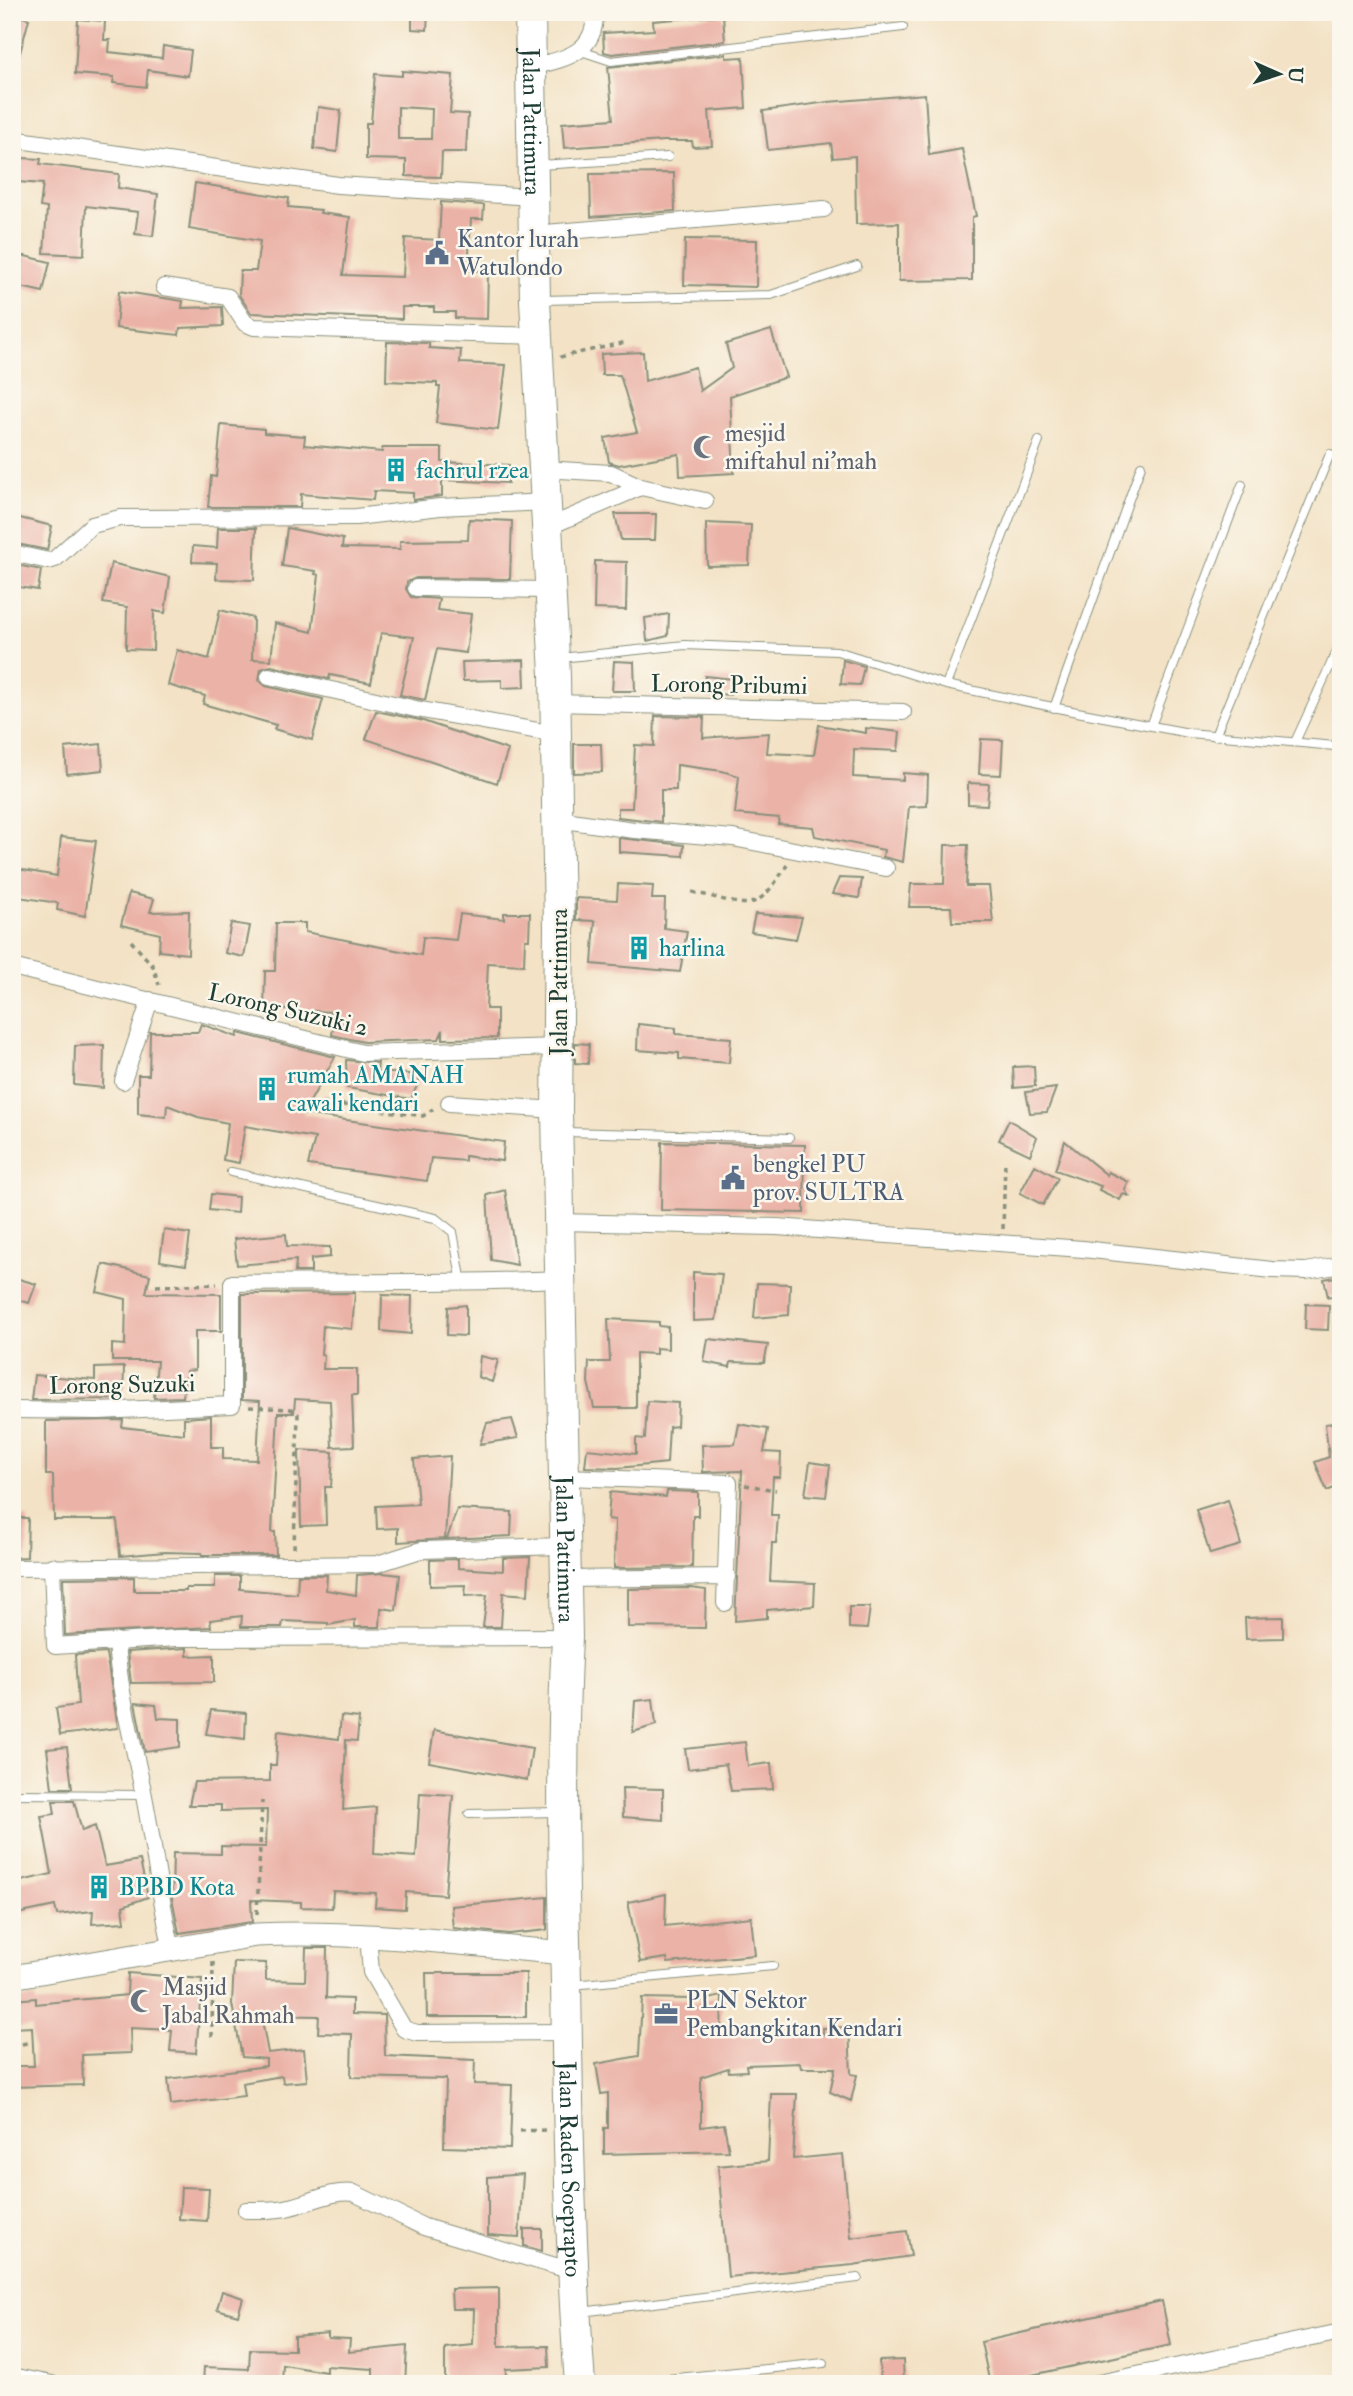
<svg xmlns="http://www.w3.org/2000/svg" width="1353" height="2396" font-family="'IM FELL Double Pica',serif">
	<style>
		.building { fill: #ebb2a7; fill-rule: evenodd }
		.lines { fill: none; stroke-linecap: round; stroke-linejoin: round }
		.lane-casing { stroke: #89907c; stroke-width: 10 }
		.street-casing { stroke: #89907c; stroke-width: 18 }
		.secondary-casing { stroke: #89907c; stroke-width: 25 }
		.highway-casing { stroke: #89907c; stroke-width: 32 }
		.path { stroke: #89907c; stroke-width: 3.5; stroke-dasharray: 5 5; stroke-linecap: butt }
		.lane { stroke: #fff; stroke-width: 8 }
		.street { stroke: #fff; stroke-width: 16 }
		.secondary { stroke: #fff; stroke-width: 23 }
		.highway { stroke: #fff; stroke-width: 30 }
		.labels { text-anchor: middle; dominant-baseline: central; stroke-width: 5; stroke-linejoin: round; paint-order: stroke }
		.street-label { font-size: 24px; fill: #1f3d34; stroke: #fbf7ec }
		.service-label { font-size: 24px; fill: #4e5e75; stroke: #fbf7ec; text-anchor: start }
		.worship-label { font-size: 24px; fill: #5b616d; stroke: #fbf7ec; text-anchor: start }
		.culture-label { font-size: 24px; fill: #0d838f; stroke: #fbf7ec; text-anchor: start }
	</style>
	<rect width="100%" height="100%" fill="#fbf7ec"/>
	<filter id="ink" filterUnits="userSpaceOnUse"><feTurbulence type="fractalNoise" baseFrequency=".0143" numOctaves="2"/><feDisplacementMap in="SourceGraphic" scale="14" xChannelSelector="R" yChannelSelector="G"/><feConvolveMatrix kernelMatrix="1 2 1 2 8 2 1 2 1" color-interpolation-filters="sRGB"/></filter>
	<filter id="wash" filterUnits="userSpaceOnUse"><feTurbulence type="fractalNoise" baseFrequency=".00686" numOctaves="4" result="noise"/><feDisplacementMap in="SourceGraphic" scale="28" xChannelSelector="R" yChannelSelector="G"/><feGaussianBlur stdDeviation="1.57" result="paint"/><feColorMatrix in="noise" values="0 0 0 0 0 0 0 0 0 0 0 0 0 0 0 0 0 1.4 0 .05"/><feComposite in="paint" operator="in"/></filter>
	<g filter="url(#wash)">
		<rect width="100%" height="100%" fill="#f3e2c5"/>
		<g id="blocks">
			<!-- building -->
			<path class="building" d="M412,12h16l-1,18 -15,-1z
				M15,15l14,4 -12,45 -5,-1v-37z
				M723,15l2,26 -113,13 -8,-2 -1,-19 51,-3 -1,-9z
				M78,19l27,2 -1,19h6l-1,12 53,6 1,-12 28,4 -3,26 -40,-6 -2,17 -33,-4 1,-6 -39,-3z
				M726,54v4l17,-1 3,51 -37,3 3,35 -19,1 -1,-6h-29l-99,7 -2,-25 51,-4 -5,-52z
				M402,71l51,4 -3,38 18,1 -2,38h-24l-1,25 -35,-1v-16l-40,-1v-36h5l4,-49 27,2zM398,107l34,2 -1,30h-33z
				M925,94l4,61 33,-6 14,67 -4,1v63l-73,1v-58l-43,1 -1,-68 -22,2 -2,-15 -63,7 -5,-39 65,-9z
				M318,107l23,3 -4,42 -23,-3z
				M20,158l21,1 -1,5 79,10 -1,14 40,6 -5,42 -18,-2 3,-22 -52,-6 -2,49 -40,-2 3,-45 -7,-1 3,-23 -25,-2z
				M674,173l1,38 -84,6 -1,-43z
				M195,183l94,15 -1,9 33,3 -1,3 30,4 -7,58 60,2 2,-39 34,2 2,-38 43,3 -1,14h-12l-3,52h20l-1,48 -32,-1v-6h-21v-5h-32v12l-151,-6 -12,-18 1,-24h16l4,-30 -71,-12z
				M685,239l72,1 -1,47 -72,-2z
				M12,253l38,9 -7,30 -31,-7z
				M119,291l64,10 -1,7 40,-1 1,19 -43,2 -1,7 -63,-7z
				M771,330l15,47 -56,19 4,77 -54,3 -1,-22 -60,11 -10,-3 -4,-24 32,-6 -17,-57h-18l-1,-21 42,-2 2,29 50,-14 5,24 32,-23 -6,-24z
				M387,342l42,1v5l32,2 -1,13 46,2 -8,65 -62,-7 4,-36h-3v-4l-51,-2z
				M221,425l43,4v4l41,3 -1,9 78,7v-4h60v14l67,3 -1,18 -66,-3v16l-29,4v-7l-39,-2 -1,9 -72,-6 -1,13h-92l3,-31 5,1z
				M615,514h41l-1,26h-34z
				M12,516l40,10 -5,24 -35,-7z
				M469,519l43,2 -2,58 -94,-1 -9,4 -1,7 5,8 28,2 -2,11 34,4 -5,39 -29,-4 -12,51 -25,-5 14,-58 -33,-4 -10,50 -41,-8 -1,4 -58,-13 -10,3 -2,11 7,6 57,13 -11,41 -38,-11 2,-4 -73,-21 2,-8 -37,-11 9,-35 32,9 11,-49 33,8 -1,41 19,1 4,-37 37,9 7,-57 -4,-1 1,-3 -34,-5 5,-38 56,11 -1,9 58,1v-8l68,-1z
				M706,523l45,2 -2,40 -42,1z
				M218,528h38l-2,52 -38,-1 1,-16 -25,-1 1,-16 24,2z
				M595,561l32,1 -1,48 -32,-1z
				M111,563l59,14 -5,36 -11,-2 -1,39 -27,-1 1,-42 -24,-4z
				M12,564l29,6 -3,20 -26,-4z
				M669,614l-1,22 -21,5 -2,-23z
				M524,660l1,27 -23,1v-8l-39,1 -1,-19z
				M843,660l21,6 -4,19 -19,-1z
				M614,661l20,1 1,29h-23z
				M705,676l27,3 -2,16 -26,-2z
				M376,711l44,9 88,30 -11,33 -131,-44z
				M655,716l49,1 -1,21 66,-5 -2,20 47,2 5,-30 47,8v-5l34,4 -2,19 -44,-2 -1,28 50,3v-7l25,2 -1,31 -18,1 -6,55 -20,-5 1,-7 -69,-14 -2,-9 -35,-3 1,-6 -44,-4 4,-38 -17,-5 -45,-6 -1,25h-15v32l-43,-5v-9h14l3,-63 19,1z
				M981,739l22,1 -2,35 -22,-1z
				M101,744l2,26 -36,4 -2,-26z
				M574,744h27l1,28 -28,1z
				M968,783l21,1 -2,21 -19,-1z
				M61,837l35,4 -11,75 -28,-6 1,-7 -46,-7v-28l45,8z
				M619,838l65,7 -1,11 -64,-4z
				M945,845h23l-2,41h23l4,36h-41l-1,-15h-42l2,-23h33z
				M839,878l23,1 -3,19 -27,-4z
				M618,884l35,2 -1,13h13l-1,29 23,3 -7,41 -88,-8 3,-43 -19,-1v-22l41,2z
				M129,893l25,6 -4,13 39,-1 -1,43 -29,-3 1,-17 -39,-9z
				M504,913h26l-1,26h-4l-1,26 -36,-2 -2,46h11v29l-54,1v-9l-4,9 -75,3 -32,-7 3,-23 -71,-3 1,-38h10l1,-48h29v9l116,23 2,-18 33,3 4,-26 44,5z
				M755,914l47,3 -6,22 -45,-7z
				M231,923l19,3 -6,31 -19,-4z
				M201,1024l36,13 1,-4 97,24 -32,57 201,28 -2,19 -37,-5v5l-34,-3 -4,23 -119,-16 7,-27 -70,-12 -6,37 -16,-3 5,-37 -30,-6 -31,-12 -1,12 -28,-3v-39h11l1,-43h48z
				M638,1024l38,4v6l55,4 -2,25 -50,-4v-6l-42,-3z
				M575,1043l14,1 -1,20 -13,-1z
				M104,1045l-1,43 -29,-3 1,-39z
				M346,1060l32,3 -1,9 45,3 -11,24 -64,-11z
				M1034,1066l1,20 -21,2 -1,-21z
				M1056,1088l-9,24 -17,1 -4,-21z
				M1009,1120l28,17 -7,18 -31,-15z
				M1065,1141l42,34 1,-3 21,10 -4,8 4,6 -6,-2 -3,6 -21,-10 2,-4 -46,-16z
				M662,1142l143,3 -1,68 -143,-3z
				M1035,1165l23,13 -15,27 -23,-12z
				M505,1190l12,75 -26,-5 -4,-65z
				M211,1194l27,3 -1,16 -28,-3z
				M164,1230l26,4 -4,31 -26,-4z
				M286,1234l1,12 43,1v10l-19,2v13h-16l1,-12 -59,5 -3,-26z
				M103,1264l47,11 -4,18 75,1v37h-26v39l-9,1 -3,26 -29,1 3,-37h-45v-17l13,1 1,-46 -29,-7z
				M693,1272l29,2 -6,46 -23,1z
				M1341,1276v18l-13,3 -4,-18z
				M12,1277l24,7 -7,19 -17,-5z
				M757,1283l33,1 -1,31 -35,3z
				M355,1293l-3,36 -29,-3 -2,28 3,1 -1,14h34v26h-5l2,51 -22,1 -2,-46 -35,-2 -1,14h-16l-6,119h3l1,23h-74l-1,-2 -36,-1 -45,4 -3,-36h-63l-1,-45h-7v-54l77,-1 -1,7 62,7v-16l27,-2v31h12v12l34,1 3,-59 -18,-1v-106z
				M382,1295l30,1 -1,38 -30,-3z
				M1306,1304l23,1 -1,25 -23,-1z
				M466,1305v31l-19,-1 1,-28z
				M608,1319l51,3v4l9,1v22l-12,-1v6l-20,-1v55h-42l-6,-26 1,-20h21z
				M708,1339l60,6 -4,18 -33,-1 -1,5 -26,-5z
				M480,1356l18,4 -6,22 -14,-5z
				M124,1367l-1,32 -92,1 3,-25 61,5v-12z
				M647,1401l31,2 -1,23 -8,1 -2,36 -49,5 -33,-1 2,-18 49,5v-16l9,1z
				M512,1419l6,19 -38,6 7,-21z
				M1341,1422v63l-14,6 -12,-29 14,-5 -4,-33z
				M739,1424l29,5 -4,23 17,1 -1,24h-7l-2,38h7l-2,28h-4l-2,38 45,2 -1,23 -47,4v8l-32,3 7,-150 -39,1 -1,-27 33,-1z
				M299,1450l34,2 -2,35h-6l1,38 -25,1z
				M450,1456l-5,83 -47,3v-14l-21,1 -1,-23 42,-2 -4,-45z
				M810,1462l20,3 -4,32 -21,-2z
				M667,1491l31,1v24h-5l-1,51 -78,1 1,-48 -7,-1 2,-27 56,5z
				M1228,1500l13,45 -31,9 -14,-44z
				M457,1509l55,3 -1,24 -64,3z
				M12,1518h16l-1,39 -15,1z
				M530,1557l-2,38 -25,-2 -2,34h-18l4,-32 -22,1 1,-11 -36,1v-26l28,-1v9l45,3v-13z
				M383,1573l17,2 -4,35 -15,-2 -1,19h-25v-7l-27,5v-2l-45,-2 -1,6h-41l1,-11 -32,4 1,7 -146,8 -2,-57 71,-1v14h52v-3h29v-12h25v13l57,5 1,-19h29l-1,15 30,5 1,-20z
				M691,1588l15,2 -1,38 -77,-1v-38z
				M849,1607h21l-3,22 -18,-1z
				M1283,1617v21l-37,1 -1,-21z
				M187,1648v8l27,-1v27l-83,1 -4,-31z
				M106,1653l12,75 -58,7 -4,-27 22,-3 -3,-50z
				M653,1699l3,26 -23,7 2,-31z
				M135,1703l21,2 2,13 22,1v28l-35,5z
				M211,1710l35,3 -1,26 -39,-5z
				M341,1716l18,2 -2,23 -11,-1 -3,70 33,-3 -2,47 42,3 4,-64 33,2 -8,100 -39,-3 -1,17 -30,-2 1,-14 -43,-2 -1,17 -31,-1v-5l-50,-2 1,22 -73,11 -7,-35 1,-45 48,1v-8l45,1 1,-37 -46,1v-6h-32l5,-23 76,-1v-16h6l2,-34 61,8z
				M434,1730l98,18 -5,32 -98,-18z
				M745,1742l3,24 23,-3 2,26 -42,2 -5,-27 -38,5 -3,-20z
				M67,1747l5,41h-20l-5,-39z
				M622,1788l41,1v31l-40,-3z
				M53,1801h21l8,30 13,-5 10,40 35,-6 8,37 -25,9 2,16 -33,2 1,-13 -36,4 -2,-9 -43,9v-32l40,-9 -11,-58 14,-2z
				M666,1894l-1,32 86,-9 4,38 -87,8 -1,-5 -27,4 -12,-60z
				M547,1897v33l-38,4 -56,-6 -2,-22z
				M306,1948h21l-1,50 26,1v15l32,1 1,41 90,4 -1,24 38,1 -2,64 -66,-2 2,-68 -95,-2 1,-43 -34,-1 1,-17 -58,-1 7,38 36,-4 3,32 -24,2 -1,-7 -40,7 2,13 -73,9 -3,-26 98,-13v-7l-24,-2 -10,-53 2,-42 32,1v17l39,1z
				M128,1973l74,6 -6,74 -26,-2 2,-21 -42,-2 1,25 -49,2 1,30 -71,2v-21h22l-2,-39 -20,1v-28l24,-2v6l91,-9z
				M426,1973h100v44h-99z
				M722,1996l-1,39 20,-5 1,8 49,-5 32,1v-6l26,-1 2,47 6,1 -6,26 -21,-9 5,-24h-34l-1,-5 -54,2 1,6 -18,1 -1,-4 -27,9v50l23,-3 5,27 -125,3v-26h4v-35l-7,1 -5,-30 43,-8 3,-58 47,1 1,4z
				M771,2094h26l-4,65 50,-5 8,84 56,-7 4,25 -58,9 -125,12 -10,-111 50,-5z
				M523,2174l-4,63 -31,-2v-58z
				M181,2187l28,1 -2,33 -28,-2z
				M524,2229h18v22l-18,-5z
				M499,2288v59l49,-1 1,21 -43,2 -1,15 -60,-5v-31l28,-3 1,-36h-22l-1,-20z
				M222,2291l21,7 -5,17 -21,-6z
				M1162,2301l9,44 -181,39 -9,-42z
				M328,2333v5l22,1 -1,13 58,-6 -2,38 -32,-3v-12l-47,-3v6l-43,-7 -1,19h-79l1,-17 45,2 1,-20 44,1v-14z
				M903,2360l1,24h-23l-2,-23z"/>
		</g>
	</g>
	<g filter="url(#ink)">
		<use href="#blocks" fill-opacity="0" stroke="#89907c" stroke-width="2"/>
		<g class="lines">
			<!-- lane casing -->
			<g class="lane-casing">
				<path id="lane" d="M581,51l30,10 292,-34
					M540,165l128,-8
					M541,300l230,-5 86,-29
					M560,658l125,-13 152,6 109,34 131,27 112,21 146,13 6,-13
					M946,685l93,-244
					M1054,708l87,-242
					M1151,726l91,-241
					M1215,736l115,-282
					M1295,742l46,-100
					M565,1132l224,6
					M231,1172l204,46 18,14 9,51
					M12,1794l132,1
					M469,1814l88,-2
					M572,1985l201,-19
					M581,2312l277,-34
					M619,2384l205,-21"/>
			</g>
			<!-- street casing -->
			<g class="street-casing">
				<path id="street" d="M531,67c33,-8 65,-13 64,-55
					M12,139l326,46 195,12
					M534,234l290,-25
					M164,287l64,10 17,26 9,4 283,9
					M543,469l68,4 30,14
					M548,527l93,-40 64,14
					M12,553l37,8 6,-2 37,-34 28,-7 236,-1 84,-10 106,-5
					M416,588l133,2
					M269,676l147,33 139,25
					M554,703l349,9
					M557,819l77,11 99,8 153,30
					M12,967l351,86 196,-6
					M123,1081l27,-81
					M449,1103l108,7
					M560,1222l217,5 306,22 189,21 34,1 35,-6
					M12,1410l87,1 133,-6v-122c110,-2 220,1 331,-4
					M566,1477l163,6 -4,120
					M52,1566l3,80 122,-8 390,-1
					M12,1568l365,-4 44,-14 143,-4
					M566,1579l161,-2
					M116,1641c3,54 18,103 28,155 10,51 16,103 28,154
					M368,1935l3,37 33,57 13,4 148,-1
					M246,2210c15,0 30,1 44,-3 23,-5 41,-17 64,-14l70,34 148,44
					M12,2376l40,8
					M1094,2384l247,-52"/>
			</g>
			<!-- secondary casing -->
			<g class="secondary-casing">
				<path id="secondary" d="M12,1977l244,-42c103,-5 206,9 309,18"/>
			</g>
			<!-- highway casing -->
			<g class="highway-casing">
				<g id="highway">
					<path id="s1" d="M530,12l5,288 20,375 4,254 -2,181 10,527c-6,115 -4,230 -1,345 2,134 4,268 14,402"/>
				</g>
			</g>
			<!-- path -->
			<path class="path" d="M560,357l67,-15
				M692,892c57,12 61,27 95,-27
				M131,941l22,25 6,19
				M322,1102l101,14 10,-7
				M1003,1229l2,-68
				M156,1286l61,-2
				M249,1407l42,2 7,5 -4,134
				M745,1485l31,5
				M257,1914l5,-113
				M212,2037l1,-75
				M12,2046l15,-3
				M520,2131l25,-1"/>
			<!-- lane -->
			<use href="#lane" class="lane"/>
			<!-- street -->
			<use href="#street" class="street"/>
			<!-- secondary -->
			<use href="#secondary" class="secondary"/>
			<!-- highway -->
			<use href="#highway" class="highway"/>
		</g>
	</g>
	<!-- icons -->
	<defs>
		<g id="civic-bare" transform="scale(1.89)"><path d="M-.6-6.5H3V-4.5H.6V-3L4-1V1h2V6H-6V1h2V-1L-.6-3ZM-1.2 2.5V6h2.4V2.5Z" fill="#5c6f8a" stroke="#fbf7ec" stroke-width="2.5" paint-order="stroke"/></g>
		<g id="mosque-bare" transform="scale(1.89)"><path d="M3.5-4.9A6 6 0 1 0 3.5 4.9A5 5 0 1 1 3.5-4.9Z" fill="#6b7280" stroke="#fbf7ec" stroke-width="2.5" paint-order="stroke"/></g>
		<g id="building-bare" transform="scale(1.89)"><path d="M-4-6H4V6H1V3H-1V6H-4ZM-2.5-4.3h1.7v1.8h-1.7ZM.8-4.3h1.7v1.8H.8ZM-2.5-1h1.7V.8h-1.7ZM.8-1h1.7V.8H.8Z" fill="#0f9aa8" stroke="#fbf7ec" stroke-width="2.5" paint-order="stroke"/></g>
		<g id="office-bare" transform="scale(1.89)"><path d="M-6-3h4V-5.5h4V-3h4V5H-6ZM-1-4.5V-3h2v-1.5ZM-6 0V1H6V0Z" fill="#5c6f8a" stroke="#fbf7ec" stroke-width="2.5" paint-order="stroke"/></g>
	</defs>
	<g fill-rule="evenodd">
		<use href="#civic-bare" x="437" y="253"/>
		<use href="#mosque-bare" x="705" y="447"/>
		<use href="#building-bare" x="396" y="470"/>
		<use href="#building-bare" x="639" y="948"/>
		<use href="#building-bare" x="267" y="1089"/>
		<use href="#civic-bare" x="733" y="1178"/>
		<use href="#building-bare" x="99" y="1887"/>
		<use href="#mosque-bare" x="142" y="2001"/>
		<use href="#office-bare" x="666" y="2014"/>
	</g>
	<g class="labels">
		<!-- street labels -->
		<g class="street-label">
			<text stroke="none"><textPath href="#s1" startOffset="110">Jalan Pattimura</textPath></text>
			<text transform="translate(729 685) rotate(1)">Lorong Pribumi</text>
			<text transform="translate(559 982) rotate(-90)">Jalan Pattimura</text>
			<text transform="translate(288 1010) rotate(13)">Lorong Suzuki 2</text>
			<text transform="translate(122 1385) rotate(-1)">Lorong Suzuki</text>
			<text stroke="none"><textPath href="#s1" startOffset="1538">Jalan Pattimura</textPath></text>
			<text stroke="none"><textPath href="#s1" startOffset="2158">Jalan Raden Soeprapto</textPath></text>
		</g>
		<!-- service labels -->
		<g class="service-label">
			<text x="457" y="239">Kantor lurah<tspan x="457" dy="28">Watulondo</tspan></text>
			<text x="753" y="1164">bengkel PU<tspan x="753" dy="28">prov. SULTRA</tspan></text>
			<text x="686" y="2000">PLN Sektor<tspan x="686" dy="28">Pembangkitan Kendari</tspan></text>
		</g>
		<!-- worship labels -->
		<g class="worship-label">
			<text x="725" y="433">mesjid<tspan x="725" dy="28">miftahul ni'mah</tspan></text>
			<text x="162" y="1987">Masjid<tspan x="162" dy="28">Jabal Rahmah</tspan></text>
		</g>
		<!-- culture labels -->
		<g class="culture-label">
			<text x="416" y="470">fachrul rzea</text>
			<text x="659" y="948">harlina</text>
			<text x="287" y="1075">rumah AMANAH<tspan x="287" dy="28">cawali kendari</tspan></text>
			<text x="119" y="1887">BPBD Kota</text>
		</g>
	</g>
	<!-- margin -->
	<rect width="1353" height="2396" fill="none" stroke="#fbf7ec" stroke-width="42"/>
	<!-- north arrow -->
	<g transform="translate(1279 74) rotate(93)" stroke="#fbf7ec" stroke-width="5" paint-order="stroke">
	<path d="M0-5L12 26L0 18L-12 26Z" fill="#1f3d34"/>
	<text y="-10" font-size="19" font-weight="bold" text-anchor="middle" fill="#1f3d34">U</text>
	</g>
</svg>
